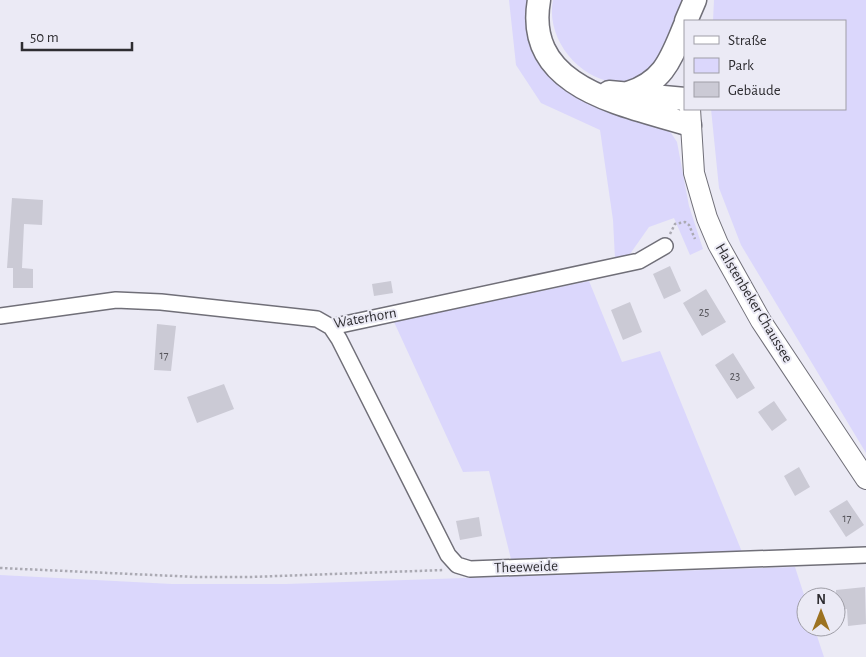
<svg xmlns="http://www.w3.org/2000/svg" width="866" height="657" font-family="'Alegreya Sans',sans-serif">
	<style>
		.green { fill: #dbd7fc }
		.building { fill: #cbcad5 }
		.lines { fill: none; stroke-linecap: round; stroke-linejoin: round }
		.minor-casing { stroke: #706f78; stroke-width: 18 }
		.major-casing { stroke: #706f78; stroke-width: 22 }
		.highway-casing { stroke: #706f78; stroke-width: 25 }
		.path { stroke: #abaab3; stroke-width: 2.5; stroke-dasharray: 2.5 2.5; stroke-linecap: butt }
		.minor { stroke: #fff; stroke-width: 15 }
		.major { stroke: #fff; stroke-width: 20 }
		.highway { stroke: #fff; stroke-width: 22 }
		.labels { text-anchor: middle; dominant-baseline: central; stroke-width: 4; stroke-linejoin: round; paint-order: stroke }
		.number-label { font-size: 12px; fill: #55545a }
		.street-label { font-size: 15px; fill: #2e2d31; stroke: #ebeaf5 }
	</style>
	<rect width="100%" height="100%" fill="#ebeaf5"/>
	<!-- green -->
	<path class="green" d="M509,0h22l7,55 20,30 25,15 78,25 10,8 6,9 12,64 14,43 -13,6 -16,-37 -25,9 -19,27 -15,5 -2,-39 -13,-90 -59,-27 -25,-38z
		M553,0h131c-8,27 -10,40 -27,63 -2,3 -5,9 -9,12 -47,28 -105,-26 -95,-75z
		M714,0h152v453l-125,-208 -22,-57 -8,-79h134v-88h-132z
		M589,281l33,81 38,-11 82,201 -231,7 -22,-88 -26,1 -69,-150z
		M795,567l11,34v26h8l10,30h-824v-82l172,9h114z"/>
	<!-- building -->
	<path class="building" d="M12,198l31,2 -1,25 -18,-1 -2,44 11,1v19h-20v-20h-6z
		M670,266l11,25 -17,8 -11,-25z
		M391,281l2,12 -19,3 -2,-12z
		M706,289l20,33 -24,14 -19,-33z
		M630,302l12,30 -19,8 -12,-30z
		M157,324l19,2 -5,45 -17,-1z
		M733,353l22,35 -18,11 -22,-34z
		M224,384l10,25 -37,14 -10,-26z
		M774,401l13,19 -15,11 -14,-19z
		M799,467l11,20 -15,9 -11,-20z
		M847,500l17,25 -18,12 -17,-26z
		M479,517l3,19 -22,4 -4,-19z
		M865,587l1,37 -18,2 -1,-17 -11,2v-21z"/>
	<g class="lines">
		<!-- minor casing -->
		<g class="minor-casing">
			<path id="minor" d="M0,316l116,-16 45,2 156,17 14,8 308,-66 26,-15
				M331,327l8,12 109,216 9,10 13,4 396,-14"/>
		</g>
		<!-- major casing -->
		<g class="major-casing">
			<path id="major" d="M690,109l4,64 13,45 11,26 43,77 105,158"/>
		</g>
		<!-- highway casing -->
		<g class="highway-casing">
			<path id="highway" d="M539,0c-16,90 88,105 151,125
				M686,21l9,-21
				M609,92l76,7
				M628,93c37,-12 43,-35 57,-68"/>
		</g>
		<!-- path -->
		<path class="path" d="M670,234l5,-10 10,-2 4,3 6,14
			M0,568l197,9h53l194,-7"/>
		<!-- minor -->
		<use href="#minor" class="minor"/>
		<!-- major -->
		<use href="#major" class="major"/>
		<!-- highway -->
		<use href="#highway" class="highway"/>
	</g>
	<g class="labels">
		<!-- number labels -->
		<g class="number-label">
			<text x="704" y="312">25</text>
			<text x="164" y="355">17</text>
			<text x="735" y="376">23</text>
			<text x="847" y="518">17</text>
		</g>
		<!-- street labels -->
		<g class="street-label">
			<text transform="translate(754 303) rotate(59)">Halstenbeker Chaussee</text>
			<text transform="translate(365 318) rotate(-10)">Waterhorn</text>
			<text transform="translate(526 567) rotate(-2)">Theeweide</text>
		</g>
	</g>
	<!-- legend -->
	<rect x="684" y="20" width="162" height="90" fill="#ebeaf5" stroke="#9f9ea7"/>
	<rect x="694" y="36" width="25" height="8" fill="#ffffff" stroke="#9f9ea7"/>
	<text x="728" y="45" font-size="15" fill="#2e2d31">Straße</text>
	<rect x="694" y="58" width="25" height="15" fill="#dbd7fc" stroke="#9f9ea7"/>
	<text x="728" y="70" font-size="15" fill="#2e2d31">Park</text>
	<rect x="694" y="82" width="25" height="15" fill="#cbcad5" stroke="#9f9ea7"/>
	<text x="728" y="95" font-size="15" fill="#2e2d31">Gebäude</text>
	<!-- north arrow -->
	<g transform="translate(821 612)"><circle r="24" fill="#ebeaf5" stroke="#9f9ea7"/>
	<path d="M0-4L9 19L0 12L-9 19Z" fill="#9c7221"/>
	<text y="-8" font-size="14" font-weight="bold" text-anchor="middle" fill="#2e2d31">N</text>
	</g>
	<!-- scale -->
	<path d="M22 42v8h110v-8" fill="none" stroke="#2e2d31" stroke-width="2.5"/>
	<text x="30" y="42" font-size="15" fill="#2e2d31" stroke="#ebeaf5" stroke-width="4" paint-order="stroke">50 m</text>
</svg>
